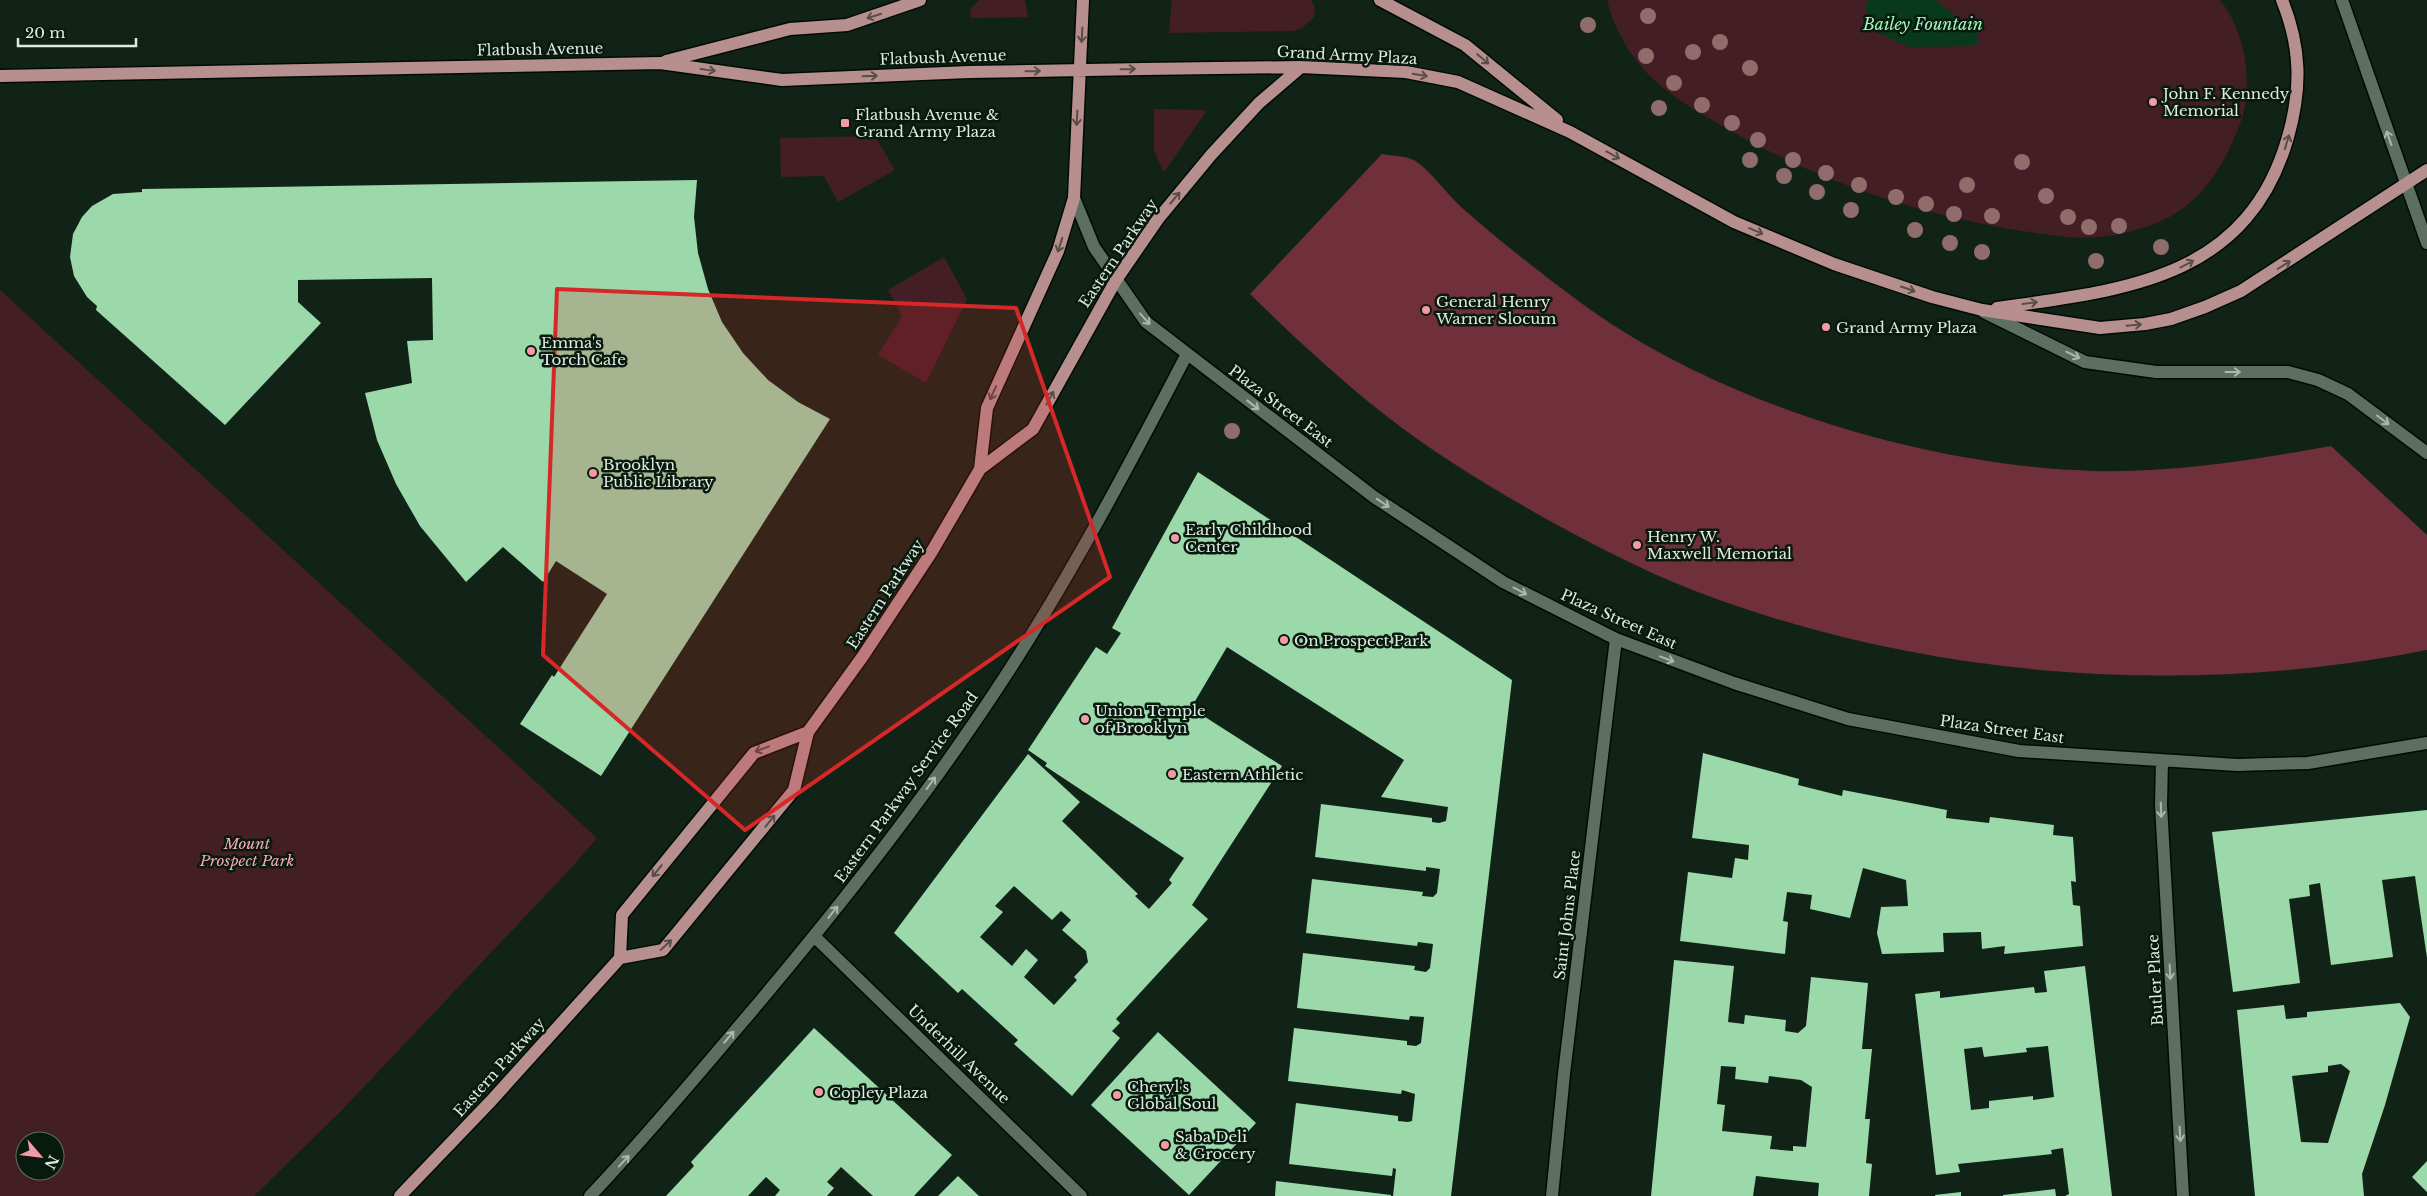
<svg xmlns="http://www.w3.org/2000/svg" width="2427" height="1196" font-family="'Libre Baskerville',serif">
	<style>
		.green { fill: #431f25; fill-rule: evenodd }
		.forest { fill: #6f303b }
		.water { fill: #09391c }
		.building { fill: #9bd8aa; fill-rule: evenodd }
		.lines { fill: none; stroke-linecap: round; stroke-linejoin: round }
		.street-casing { stroke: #000c03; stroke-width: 15 }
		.secondary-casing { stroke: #000c03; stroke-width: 15 }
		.primary-casing { stroke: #000c03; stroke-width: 15 }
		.street { stroke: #5c6f60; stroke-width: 12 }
		.secondary { stroke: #5c6f60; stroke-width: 12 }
		.primary { stroke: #b78f8f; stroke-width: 12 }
		.tree { fill: #906c6c }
		.oneway { stroke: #574e48 }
		.oneway2 { stroke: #abb9ad }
		.marked { fill: #d62828; fill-opacity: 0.2; stroke: #d62828; stroke-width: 4; stroke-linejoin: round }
		.poi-dot { fill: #f49aa7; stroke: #08190d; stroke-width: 2 }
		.labels { text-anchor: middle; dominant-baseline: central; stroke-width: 5; stroke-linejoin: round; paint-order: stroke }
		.street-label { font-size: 15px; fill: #dfeae1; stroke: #08190d }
		.poi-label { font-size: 15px; fill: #dfeae1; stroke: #08190d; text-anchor: start }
		.park-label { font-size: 15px; font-style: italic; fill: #f8a8b2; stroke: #08190d }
		.water-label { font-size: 16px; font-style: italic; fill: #a2f7b8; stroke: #08190d }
	</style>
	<rect width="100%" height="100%" fill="#112316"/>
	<!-- green -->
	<path class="green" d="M979,0h46l3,17 -57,1 -1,-9z
		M1172,0h139l4,7 -1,10 -12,11 -9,3 -124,2z
		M1607,0h613c26,32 34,86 20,124 -15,39 -37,78 -77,96 -19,9 -44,15 -65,17 -24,3 -53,-3 -76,-6 -109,-17 -213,-53 -308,-110 -22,-13 -48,-28 -66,-47 -19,-20 -35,-47 -41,-74z
		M1154,109l50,1 2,2 -42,60 -10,-21z
		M875,136l20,34 -57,32 -14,-26 -43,1 -1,-39z
		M944,257l23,42 -41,84 -48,-28 24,-39 -14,-26z
		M0,290l597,548 -23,27 -233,246 -87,85h-254zM25,1141h30v30h-30z"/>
	<!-- forest -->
	<path class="forest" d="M1382,154c10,2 27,2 35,8 17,13 29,31 44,45 41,36 83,69 127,101 136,97 339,158 505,163 80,2 160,-11 238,-25l96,89v115c-233,46 -481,30 -705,-49 -63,-22 -123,-53 -181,-85 -54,-31 -108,-63 -157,-102 -47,-37 -91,-78 -134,-120z"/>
	<!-- water -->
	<path class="water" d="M1869,0h67l41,33 2,7 -5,6 -65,1 -29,-13 -13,-15 -1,-16z"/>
	<!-- building -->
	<path class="building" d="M697,180l-3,37 4,36 10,36 14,33 21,31 25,27 30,22 32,17 -229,357 -81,-52 32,-49 2,2 53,-83 -51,-33 -13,21 -40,-35 -37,35 -46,-56 -24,-42 -19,-44 -12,-47 47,-10 -5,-42 26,-1 -1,-62 -134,2v22l23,21 -96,102 -129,-115 1,-4 -10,-9 -13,-21 -4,-19 3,-23 9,-17 10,-11 21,-12 29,-2v-3z
		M1198,472l314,208 -61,516h-58l3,-27 -3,-1 -1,8 -103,-12 7,-61 102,13v5l10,1 4,-1 3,-27 -13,-4 -1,4 -113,-13 6,-53 113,13v4l9,1 5,-3 3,-26 -14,-1 -1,4 -112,-12 6,-55 112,13 -1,4 12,2 4,-4 3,-24 -15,-2 -1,4 -111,-13 6,-54 111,13 -1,4 11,1 4,-4 3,-24 -14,-2v4l-111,-14 6,-53 111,14v4l7,1 7,-2 2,-14 -67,-10 23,-37 -177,-113 -36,61 91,58 -90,139 16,14 -92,100 4,4 -8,8 8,7 -48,58 -58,-52 4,-4 -56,-51 -4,4 -64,-60 134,-179 52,48 -18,19 76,73 -3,2 14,13 23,-26 -3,-3 15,-22 -139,-92 2,-3 -19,-13 68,-103 11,7 14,-21 -9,-5zM1014,886l38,34 9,-9 10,9 -9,10 24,21 2,11 -14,15 3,3 -23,25 -30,-28 14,-17 -12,-11 -14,17 -32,-29 23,-25 -8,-6z
		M1703,753l96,26 -1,6 44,11 1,-6 104,20 -1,8 43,5 1,-6 64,8 -1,10 20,2 3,45 -5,-1 2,24 7,1 3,40 -79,8 1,-8 -23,3 -1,-17 -38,1 1,19 -62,2 -5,-21 4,-26 27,-1 -2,-26 -43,-12 -13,50 -40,-9 2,-14 -25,-3 -4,29 5,1 -3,32 -105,-13 8,-69 44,6 3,-20 13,2 1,-15 -57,-7z
		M2427,810v148l-12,-82 -33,4 11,77 -62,8 -11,-82 -11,2 1,11 -21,3 11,84 -67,9 -21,-160z
		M1674,960l60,6 -6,56 16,2 1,-9 41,5 -1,11 13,2 8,-7 5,-49 57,6 -6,66h10l-7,70h5l-4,44 6,1 -3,32h-51l1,-13 -63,-7 -3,20h-102zM1721,1066l15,1 -1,12 33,4 1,-7 32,4 11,7 -6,60 -13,-1v5l-23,-2 2,-13 -50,-5 3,-26 -8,-1z
		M2085,966l27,230h-47l4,-2 -6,-46 -12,2 1,4 -94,10 2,8 -24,3 -21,-181 25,-3v7l94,-11 1,6 12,-1 -3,-21zM2048,1046l6,51 -21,3v-4l-44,5v7l-18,2 -7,-61 18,-2 2,10 43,-5 -1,-4z
		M2400,1003l10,14 -25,88 -23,69 2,22h-109l-18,-186 47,-5 2,14 21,-2v-5zM2341,1064l9,7 -22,72 -27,-1 -9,-66 36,-4v-6z
		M814,1028l138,127 -38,41h-41l-32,-29 -14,15 7,6 -7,8h-52l5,-6 -14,-13 -18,19h-82l28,-30 -3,-4z
		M1158,1032l98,91 -67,72 -98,-90z
		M2427,1161v31l-15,-15z
		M958,1176l21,20h-41z
		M1276,1181l115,14v1h-116z
		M2055,1189l1,7h-53v-1z
		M1961,1192v4h-26v-1z"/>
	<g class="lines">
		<!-- street casing -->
		<g class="street-casing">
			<path id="street" d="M1074,198l20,49 52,75 228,175 129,85 113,57 118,44 114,36 171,32 218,14 71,-2 119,-20
				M2162,761l-1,44 22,391
				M814,936l267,260
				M590,1196c56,-59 108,-122 161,-184 75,-89 148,-180 214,-276 85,-121 154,-251 222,-382
				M1552,1196l12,-122 52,-435"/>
		</g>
		<!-- secondary casing -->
		<g class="secondary-casing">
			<path id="secondary" d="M2342,0l85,243
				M1984,312l101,50 71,10h132l30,8 30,14 79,59"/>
		</g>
		<!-- primary casing -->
		<g class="primary-casing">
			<path id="primary" d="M1380,0l85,45 92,75
				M666,61l124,-32 57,-4 73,-25
				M0,76l660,-13 122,17 187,-8 174,-3 158,-2 105,5 52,10 112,50 164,90 100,42 98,33 50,13 118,18 45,-4 26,-5 34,-12 36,-16 186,-121
				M1997,308c125,-18 250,-27 291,-171 14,-49 13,-90 -6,-137
				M980,469l7,-61 71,-157 16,-53 9,-198
				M620,958l2,-43 132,-162 54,-21
				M400,1196l91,-95 129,-143 43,-8 131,-160 14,-58 55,-76 68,-103 49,-84 53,-40 83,-149 42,-61 53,-64 48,-52 42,-36"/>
		</g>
		<!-- street -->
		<use href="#street" class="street"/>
		<!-- secondary -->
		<use href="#secondary" class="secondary"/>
		<!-- primary -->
		<use href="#primary" class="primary"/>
	</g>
	<!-- trees -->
	<g class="tree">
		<circle cx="1648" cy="16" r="8"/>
		<circle cx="1588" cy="25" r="8"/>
		<circle cx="1720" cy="42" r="8"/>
		<circle cx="1693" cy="52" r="8"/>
		<circle cx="1646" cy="56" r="8"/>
		<circle cx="1750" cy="68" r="8"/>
		<circle cx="1674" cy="83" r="8"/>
		<circle cx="1702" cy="105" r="8"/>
		<circle cx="1659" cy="108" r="8"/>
		<circle cx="1732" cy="123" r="8"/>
		<circle cx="1758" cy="140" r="8"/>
		<circle cx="1750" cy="160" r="8"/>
		<circle cx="1793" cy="160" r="8"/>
		<circle cx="2022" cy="162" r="8"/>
		<circle cx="1826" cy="173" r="8"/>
		<circle cx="1784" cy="176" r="8"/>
		<circle cx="1859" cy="185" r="8"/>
		<circle cx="1967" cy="185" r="8"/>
		<circle cx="1817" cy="192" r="8"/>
		<circle cx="2046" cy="196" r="8"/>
		<circle cx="1896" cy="197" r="8"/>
		<circle cx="1926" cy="204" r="8"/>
		<circle cx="1851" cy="210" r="8"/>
		<circle cx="1954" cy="214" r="8"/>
		<circle cx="1992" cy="216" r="8"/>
		<circle cx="2068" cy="217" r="8"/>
		<circle cx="2119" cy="226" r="8"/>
		<circle cx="2089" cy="227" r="8"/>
		<circle cx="1915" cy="230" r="8"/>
		<circle cx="1950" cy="243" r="8"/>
		<circle cx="2161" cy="247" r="8"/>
		<circle cx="1982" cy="252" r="8"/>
		<circle cx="2096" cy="261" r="8"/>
		<circle cx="1232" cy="431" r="8"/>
	</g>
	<!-- one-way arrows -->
	<defs><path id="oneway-shaft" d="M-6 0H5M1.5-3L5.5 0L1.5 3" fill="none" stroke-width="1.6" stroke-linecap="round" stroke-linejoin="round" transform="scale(1.25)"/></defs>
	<g class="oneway">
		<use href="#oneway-shaft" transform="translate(874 16) rotate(162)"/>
		<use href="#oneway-shaft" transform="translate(1082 35) rotate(93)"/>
		<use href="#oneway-shaft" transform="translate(1483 59) rotate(40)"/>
		<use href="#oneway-shaft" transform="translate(1128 69) rotate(-1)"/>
		<use href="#oneway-shaft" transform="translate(708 70) rotate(8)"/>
		<use href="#oneway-shaft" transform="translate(1033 71) rotate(-1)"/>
		<use href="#oneway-shaft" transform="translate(1420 75) rotate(10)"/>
		<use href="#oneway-shaft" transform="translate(870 76) rotate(-2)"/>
		<use href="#oneway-shaft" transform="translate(1077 118) rotate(93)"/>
		<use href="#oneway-shaft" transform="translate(2287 142) rotate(-73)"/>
		<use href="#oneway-shaft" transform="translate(1613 155) rotate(29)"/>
		<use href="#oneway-shaft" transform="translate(1175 198) rotate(-50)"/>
		<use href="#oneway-shaft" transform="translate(1756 231) rotate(23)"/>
		<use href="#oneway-shaft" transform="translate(1060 245) rotate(108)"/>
		<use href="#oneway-shaft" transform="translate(2187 264) rotate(-28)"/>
		<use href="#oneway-shaft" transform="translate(2284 265) rotate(-32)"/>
		<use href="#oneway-shaft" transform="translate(1908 289) rotate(19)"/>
		<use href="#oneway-shaft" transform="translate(2030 303) rotate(-8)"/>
		<use href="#oneway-shaft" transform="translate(2134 325) rotate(-5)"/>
		<use href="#oneway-shaft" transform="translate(993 393) rotate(114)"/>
		<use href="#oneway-shaft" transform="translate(1050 398) rotate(-62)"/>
		<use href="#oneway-shaft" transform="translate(762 749) rotate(159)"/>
		<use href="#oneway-shaft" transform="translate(770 821) rotate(-51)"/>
		<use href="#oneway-shaft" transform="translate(657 871) rotate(129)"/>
		<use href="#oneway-shaft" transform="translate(666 945) rotate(-43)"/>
	</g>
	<g class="oneway2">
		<use href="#oneway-shaft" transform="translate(2389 138) rotate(-109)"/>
		<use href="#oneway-shaft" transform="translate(1145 319) rotate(48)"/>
		<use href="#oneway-shaft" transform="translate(2073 355) rotate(26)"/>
		<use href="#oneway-shaft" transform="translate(2233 372)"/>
		<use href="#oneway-shaft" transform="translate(1253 405) rotate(38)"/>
		<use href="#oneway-shaft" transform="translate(2383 420) rotate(37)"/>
		<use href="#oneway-shaft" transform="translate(1383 503) rotate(34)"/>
		<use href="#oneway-shaft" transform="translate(1520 591) rotate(28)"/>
		<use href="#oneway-shaft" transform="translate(1667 659) rotate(21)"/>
		<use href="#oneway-shaft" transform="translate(931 783) rotate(-54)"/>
		<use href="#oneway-shaft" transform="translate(2161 810) rotate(88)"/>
		<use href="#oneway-shaft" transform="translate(833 912) rotate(-51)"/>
		<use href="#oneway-shaft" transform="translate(2170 972) rotate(87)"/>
		<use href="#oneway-shaft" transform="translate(729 1037) rotate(-50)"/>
		<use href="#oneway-shaft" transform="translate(2180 1134) rotate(87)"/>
		<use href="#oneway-shaft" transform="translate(624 1161) rotate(-47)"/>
	</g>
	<!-- marked area -->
	<path class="marked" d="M557,289l459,19 94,269 -365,253 -202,-175z"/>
	<!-- markers -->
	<g class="poi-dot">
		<circle cx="2153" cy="102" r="5"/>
		<rect x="840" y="118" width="10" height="10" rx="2.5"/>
		<circle cx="1426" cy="310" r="5"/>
		<circle cx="1826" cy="327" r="5"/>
		<circle cx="531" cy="351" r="5"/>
		<circle cx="593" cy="473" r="5"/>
		<circle cx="1175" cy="538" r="5"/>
		<circle cx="1637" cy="545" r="5"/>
		<circle cx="1284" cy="640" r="5"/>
		<circle cx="1085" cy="719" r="5"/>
		<circle cx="1172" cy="774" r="5"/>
		<circle cx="819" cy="1092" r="5"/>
		<circle cx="1117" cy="1095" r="5"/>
		<circle cx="1165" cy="1145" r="5"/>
	</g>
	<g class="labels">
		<!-- street labels -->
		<g class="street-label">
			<text transform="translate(540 49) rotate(-1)">Flatbush Avenue</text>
			<text transform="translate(1347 55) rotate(3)">Grand Army Plaza</text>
			<text transform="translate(943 57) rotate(-2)">Flatbush Avenue</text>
			<text transform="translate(1118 253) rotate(-56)">Eastern Parkway</text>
			<text transform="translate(1281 406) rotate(37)">Plaza Street East</text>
			<text transform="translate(885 594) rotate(-57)">Eastern Parkway</text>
			<text transform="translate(1619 619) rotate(24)">Plaza Street East</text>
			<text transform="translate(2002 729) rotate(8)">Plaza Street East</text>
			<text transform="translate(906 787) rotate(-54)">Eastern Parkway Service Road</text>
			<text transform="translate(1567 915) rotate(-83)">Saint Johns Place</text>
			<text transform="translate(2155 980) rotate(-93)">Butler Place</text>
			<text transform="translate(959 1054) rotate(44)">Underhill Avenue</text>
			<text transform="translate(499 1067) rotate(-48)">Eastern Parkway</text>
		</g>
		<!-- poi labels -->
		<g class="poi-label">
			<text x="2163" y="93">John F. Kennedy<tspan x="2163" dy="17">Memorial</tspan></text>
			<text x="855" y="114">Flatbush Avenue &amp;<tspan x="855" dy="17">Grand Army Plaza</tspan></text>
			<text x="1436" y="301">General Henry<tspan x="1436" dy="17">Warner Slocum</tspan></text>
			<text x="1836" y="327">Grand Army Plaza</text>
			<text x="541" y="342">Emma's<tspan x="541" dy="17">Torch Cafe</tspan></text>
			<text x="603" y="464">Brooklyn<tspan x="603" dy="17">Public Library</tspan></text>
			<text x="1185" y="529">Early Childhood<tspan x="1185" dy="17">Center</tspan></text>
			<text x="1647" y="536">Henry W.<tspan x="1647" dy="17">Maxwell Memorial</tspan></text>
			<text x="1294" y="640">On Prospect Park</text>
			<text x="1095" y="710">Union Temple<tspan x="1095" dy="17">of Brooklyn</tspan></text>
			<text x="1182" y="774">Eastern Athletic</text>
			<text x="1127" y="1086">Cheryl's<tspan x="1127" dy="17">Global Soul</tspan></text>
			<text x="829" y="1092">Copley Plaza</text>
			<text x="1175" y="1136">Saba Deli<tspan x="1175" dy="17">&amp; Grocery</tspan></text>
		</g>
		<!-- park labels -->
		<g class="park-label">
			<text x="247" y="843">Mount<tspan x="247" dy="17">Prospect Park</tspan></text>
		</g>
		<!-- water labels -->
		<g class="water-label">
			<text x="1923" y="24">Bailey Fountain</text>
		</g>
	</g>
	<!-- north arrow -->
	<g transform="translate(40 1156) rotate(118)"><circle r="24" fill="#08190d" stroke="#5e6d62"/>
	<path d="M0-4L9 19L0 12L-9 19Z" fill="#f49aa7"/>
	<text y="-8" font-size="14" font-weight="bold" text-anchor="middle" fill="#dfeae1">N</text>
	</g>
	<!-- scale -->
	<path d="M18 38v8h118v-8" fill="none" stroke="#dfeae1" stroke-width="2.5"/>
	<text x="25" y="38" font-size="15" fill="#dfeae1" stroke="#08190d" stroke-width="4" paint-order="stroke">20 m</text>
</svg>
